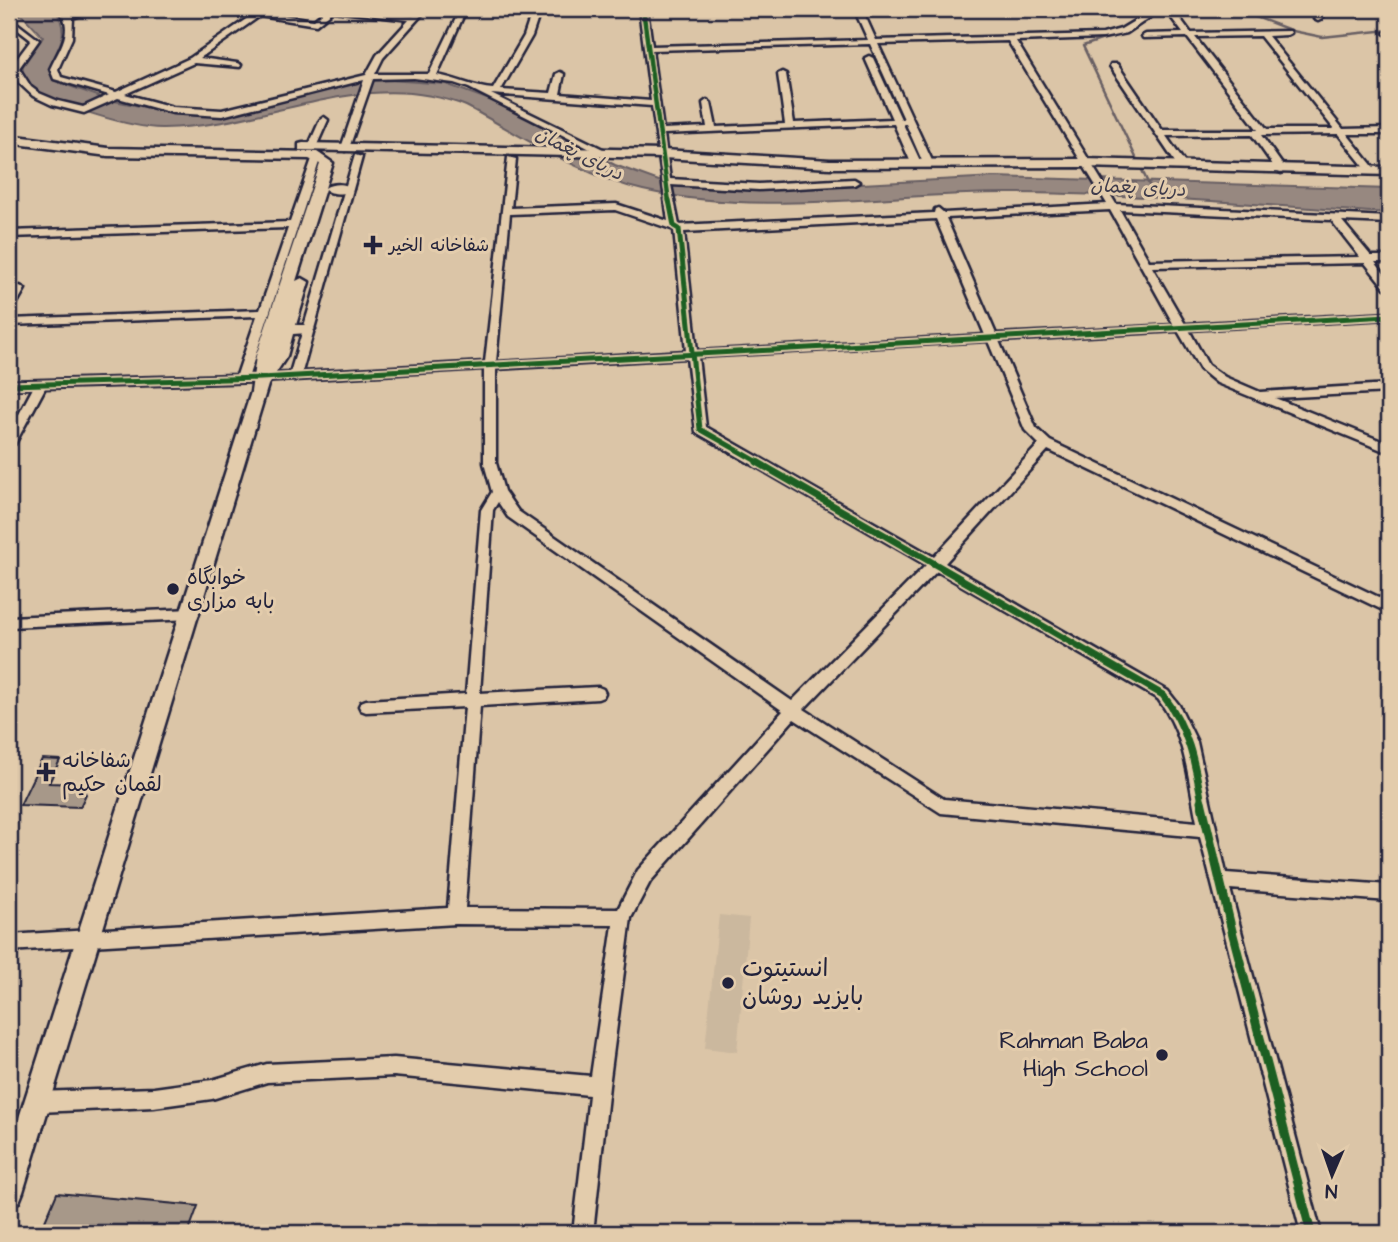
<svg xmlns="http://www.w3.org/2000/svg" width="1398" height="1242" font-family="'Architects Daughter','Playpen Sans Arabic',sans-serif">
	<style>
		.built { fill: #cbb89e }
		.water { fill: #978880; stroke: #685f64; stroke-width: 2 }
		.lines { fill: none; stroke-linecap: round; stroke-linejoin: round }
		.stream { stroke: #685f64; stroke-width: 2.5 }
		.building { fill: #a79889; stroke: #22223b; stroke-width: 2 }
		.street-casing { stroke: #22223b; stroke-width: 5 }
		.secondary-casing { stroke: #22223b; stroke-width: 5 }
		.street { fill: #e3ccac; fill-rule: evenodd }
		.secondary { fill: #e3ccac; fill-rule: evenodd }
		.cycleway-far3-casing { stroke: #e3ccac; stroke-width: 7 }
		.cycleway-far2-casing { stroke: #e3ccac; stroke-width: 9 }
		.cycleway-far1-casing { stroke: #e3ccac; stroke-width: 11 }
		.cycleway-casing { stroke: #e3ccac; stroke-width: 13 }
		.cycleway-far3 { stroke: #1b5e20; stroke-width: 4.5 }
		.cycleway-far2 { stroke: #1b5e20; stroke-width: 5 }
		.cycleway-far1 { stroke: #1b5e20; stroke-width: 7 }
		.cycleway { stroke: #1b5e20; stroke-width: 9 }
		.poi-dot { fill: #22223b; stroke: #e3ccac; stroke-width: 2.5 }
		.labels { text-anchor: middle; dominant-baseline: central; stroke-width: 6; stroke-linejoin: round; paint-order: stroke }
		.far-poi-label { font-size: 18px; fill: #22223b; stroke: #e3ccac; text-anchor: start }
		.far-water-label { font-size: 19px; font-style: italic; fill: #3f3c4c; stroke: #e3ccac }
		.poi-label { font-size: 21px; fill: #22223b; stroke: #e3ccac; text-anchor: start }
		.near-poi-label { font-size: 24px; fill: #22223b; stroke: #e3ccac; text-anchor: start }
	</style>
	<rect width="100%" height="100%" fill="#dbc5a7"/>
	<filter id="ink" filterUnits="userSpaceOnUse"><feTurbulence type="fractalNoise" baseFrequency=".0143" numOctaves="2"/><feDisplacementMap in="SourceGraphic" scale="14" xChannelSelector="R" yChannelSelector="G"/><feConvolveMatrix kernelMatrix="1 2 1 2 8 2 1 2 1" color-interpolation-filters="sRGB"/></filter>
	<g filter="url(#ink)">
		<!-- built -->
		<path class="built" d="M719,915l30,3 -12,134 -32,-4z"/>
		<!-- water -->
		<path class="water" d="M11,9l44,1c24,35 -18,50 0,71l54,19 62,12 41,1 135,-30 42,-3 57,4 52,19 117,62 52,19 156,2 173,-9 393,12v24c-126,-7 -254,-20 -381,-20 -122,0 -245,24 -365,-3 -62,-14 -121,-54 -177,-84 -103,-41 -202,23 -305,22 -32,0 -100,-23 -129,-38l-10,-15 1,-9 20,-29 -18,-19z"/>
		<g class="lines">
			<!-- stream -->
			<path class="stream" d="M1235,9l58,22 29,6 67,-7
				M1149,185l-66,-139 53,-18 28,-19"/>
		</g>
		<!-- building -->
		<path class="building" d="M42,759l18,1 -11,23 30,1 7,10 -6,13 -60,-2z
			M57,1193l141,13 -10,27h-148z"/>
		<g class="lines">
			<!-- street casing -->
			<g class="street-casing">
				<path id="street" d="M58,9h8l5,5 15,-5h10l-23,9 -1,20 -14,31 3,8 55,15 74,-34 62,-43 -25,-6h16l71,11 13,-11h22l64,7 6,-7h8l-44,49 -8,16h54l30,-62 7,-2 -29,65c19,3 38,13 56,14l31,-53 9,-27h8l-9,27 -31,54 50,3 5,-19 4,-2 4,2 -4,20 91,7 -12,-92h8l5,37 216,-6 -14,-31h8l14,31 227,-6 18,-5 25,-15 4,2 -1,2 -22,15 -24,5 -87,3 100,163 273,13v6l-47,-2 29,35h18v6h-14l14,18v9l-4,-1 -20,-25 -213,4 33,57 204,-11v6l-200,11 19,35 17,12 35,15 129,-8v8l-114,6 114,46v9l-172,-70 -17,-14 -22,-38 -179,10 37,87 14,13 339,161v11l-341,-163 -103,113 223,128 11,14 18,37 29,131 163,12v16l-159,-12 91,344h-20l-101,-396 -259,-24 -147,-94 -144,163 -19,36 -22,168 -16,147h-20l16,-138 -195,-19 -127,6 -55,17 -58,8 -116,5 -7,-3 -3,-7 3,-7 7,-3 116,-4 58,-8 55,-16 127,-6 197,18 22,-151 -157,-1 -447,27v-16l439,-27 17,-201 -99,5 -5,-2 -2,-4 2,-4 5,-2 100,-6 15,-184 11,-18 -8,-29v-94l-223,13 -216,6 -30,56 -6,4v-15l24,-45 -24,1v-8l228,-6 20,-59 -248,9v-6l251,-9 28,-82 -279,9v-6l281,-9 23,-66 7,-2 1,2 -72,219 41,-2 65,-218 7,2 -60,215 183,-10 23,-205 8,2 -5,49 105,-4 52,17 -16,-115 -161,-12 116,57 1,2 -4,3 -135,-68 -15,-5 -40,-5 -41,1 -24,69 -4,3 -4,-3 23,-68 -142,36 -49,-3 -55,-15 -34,15 -32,-8 -19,-9 -14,-13 -4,-10 -6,3 1,-8 21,-28 -22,-17v-6l30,23 -20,28 12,19 8,6 19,8 25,6 26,-12 -55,-16 -4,-10c9,-20 26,-40 8,-60zM333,11l76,9 -32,35 -11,20 -144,35 -49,-3 -48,-13 69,-31 46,4 1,-2 -4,-2 -37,-5 60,-42 56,9zM1008,41l99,163 -163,9 -6,-5 -3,1 -1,4 -255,12 -8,-40 88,5 95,-5 5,-3 -5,-3 -95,5 -89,-5 -6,-45 230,-10 18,41 8,2 2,-2 -19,-41h3l18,41 8,2 2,-2 -56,-121zM870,44l34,75h-3l-28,-61 -4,-2 -4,2 27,61 -98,4 -8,-49 -4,-2 -4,2 7,50 -69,3 -5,-24 -4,-3 -4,3 4,24 -44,2 -11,-79zM615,210l59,20 12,121 -190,11 14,-148zM1110,210l64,115 -178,9 -50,-116zM1120,210l211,10 29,37 -211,4zM936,219l49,116 -288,16 -13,-119zM988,341l37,89 14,14 -105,113 -228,-130 -8,-70zM687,358l9,74 230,133 -134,136 -274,-190 -14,-20 -8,-28v-94zM498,502l10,15 275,194 -145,159 -20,39 -153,-1 15,-202 118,-7 5,-2 2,-4 -2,-4 -5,-2 -118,6 13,-183zM937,571l221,128c28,37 30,79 39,123l-253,-23 -140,-90z
					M105,9h14l1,1 -4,2z
					M1317,9h8l-3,10 -4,2 -4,-2z
					M1168,10h6l17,23 99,-2 1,2 -4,2 -19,1 75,93 46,-1v6h-42l29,36v4h-6l-32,-40 -77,1 25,35 -5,3 -3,-1 -26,-37 -86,1 21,30 -8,2 -69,-102 1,-2h6l45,66h96l-71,-93 -44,1 -1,-2 4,-2 37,-1 -16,-21zM1260,36l74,93h-67l-72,-92z
					M1388,31h1v5l-5,-3z
					M324,117l4,3 -12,27 -7,2 -1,-2 12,-27z
					M20,286l5,3 -12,21 -4,1v-12l7,-12z
					M192,609l5,1 2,4 -2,4 -5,1 -183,8v-10z"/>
			</g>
			<!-- secondary casing -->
			<g class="secondary-casing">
				<path id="secondary" d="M9,135l99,13 209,4 16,11 -8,25c7,-5 22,-5 28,1 -6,6 -22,6 -28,0l-29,92 6,-3 7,4 -13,43h12l7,4 -7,4 -15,1 -6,22 -19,29 -245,807 -4,10 -10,4v-57l242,-757 5,-36 64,-192 -11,-5 -201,-3 -99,-13z
					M303,143l360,7 167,10 254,-1 305,8v8l-305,-8 -254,1 -167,-10 -364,-8v-6z"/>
			</g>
			<!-- street -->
			<use href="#street" class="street"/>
			<!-- secondary -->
			<use href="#secondary" class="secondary"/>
			<!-- cycleway-far3 casing -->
			<g class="cycleway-far3-casing">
				<path id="cycleway-far3" d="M643,9l26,193"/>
			</g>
			<!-- cycleway-far2 casing -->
			<g class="cycleway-far2-casing">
				<path id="cycleway-far2" d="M669,200l5,26 5,3 21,200 60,34
					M9,385l252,-7 1128,-62"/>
			</g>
			<!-- cycleway-far1 casing -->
			<g class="cycleway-far1-casing">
				<path id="cycleway-far1" d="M757,462l406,233c25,32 32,68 39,108"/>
			</g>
			<!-- cycleway casing -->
			<g class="cycleway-casing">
				<path id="cycleway" d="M1201,801l31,130 79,302"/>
			</g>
			<!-- cycleway-far3 -->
			<use href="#cycleway-far3" class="cycleway-far3"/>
			<!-- cycleway-far2 -->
			<use href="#cycleway-far2" class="cycleway-far2"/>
			<!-- cycleway-far1 -->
			<use href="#cycleway-far1" class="cycleway-far1"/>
			<!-- cycleway -->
			<use href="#cycleway" class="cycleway"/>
		</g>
	</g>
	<!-- markers -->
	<g class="poi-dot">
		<path d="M369.5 234.5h7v7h7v7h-7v7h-7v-7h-7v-7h7z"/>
		<circle cx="173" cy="589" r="7"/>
		<path d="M42.5 761.5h7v7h7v7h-7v7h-7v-7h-7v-7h7z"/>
		<circle cx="728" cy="983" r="7"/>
		<circle cx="1162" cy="1055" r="7"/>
	</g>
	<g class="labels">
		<!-- far-poi labels -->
		<g class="far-poi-label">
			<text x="389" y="245">شفاخانه الخیر</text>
		</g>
		<!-- far-water labels -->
		<g class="far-water-label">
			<text transform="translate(579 154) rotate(27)">دریای پغمان</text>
			<text transform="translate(1138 188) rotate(3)">دریای پغمان</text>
		</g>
		<!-- poi labels -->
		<g class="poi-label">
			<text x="187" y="577">خوابگاه<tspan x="187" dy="24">بابه مزاری</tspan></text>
			<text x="62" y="760">شفاخانه<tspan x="62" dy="24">لقمان حکیم</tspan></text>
		</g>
		<!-- near-poi labels -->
		<g class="near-poi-label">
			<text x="742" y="969">انستیتوت<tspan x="742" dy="28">بایزید روشان</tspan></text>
			<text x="1148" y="1041" text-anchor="end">Rahman Baba<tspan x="1148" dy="28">High School</tspan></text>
		</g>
	</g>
	<!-- margin -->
	<rect width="1398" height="1242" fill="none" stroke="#e3ccac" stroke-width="35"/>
	<rect x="18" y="18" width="1363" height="1207" fill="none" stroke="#22223b" stroke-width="2.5" filter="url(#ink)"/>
	<!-- north arrow -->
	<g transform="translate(1332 1175) rotate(182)" stroke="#e3ccac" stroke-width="5" paint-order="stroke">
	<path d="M0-5L12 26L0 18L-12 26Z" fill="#22223b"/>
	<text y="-10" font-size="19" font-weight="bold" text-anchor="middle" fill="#22223b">N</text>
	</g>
</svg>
